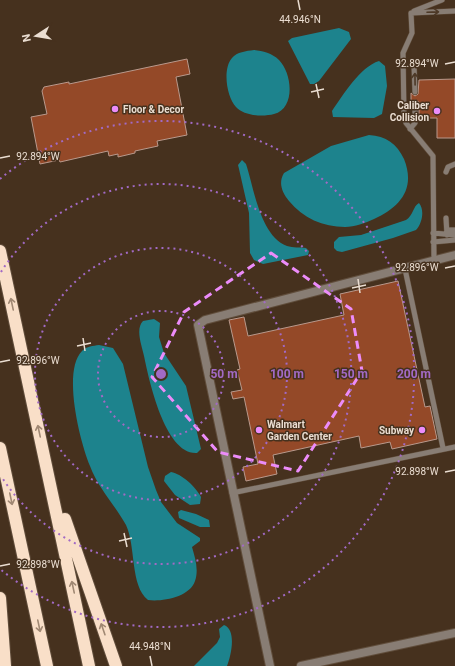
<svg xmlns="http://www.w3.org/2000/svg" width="455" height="666" font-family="Roboto,sans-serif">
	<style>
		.water { fill: #1d838d }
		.building { fill: #944928; stroke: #b9998c }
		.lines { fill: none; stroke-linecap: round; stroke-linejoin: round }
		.service-casing { stroke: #604d3b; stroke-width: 6 }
		.minor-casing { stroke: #604d3b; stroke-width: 10 }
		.motorway-casing { stroke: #604d3b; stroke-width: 14 }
		.service { stroke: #887d74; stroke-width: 5 }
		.minor { stroke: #887d74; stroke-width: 8 }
		.motorway { stroke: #f9dfc8; stroke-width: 12 }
		.oneway { stroke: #4d3927 }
		.oneway2 { stroke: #a08873 }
		.marked { fill: none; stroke: #ec8cfa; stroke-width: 3; stroke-dasharray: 8 5; stroke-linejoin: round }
		.ticks { fill: none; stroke: #eaddd1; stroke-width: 1.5 }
		.ring { fill: none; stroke: #a26ac5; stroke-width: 2; stroke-dasharray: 2 4 }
		.poi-dot { fill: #ec8cfa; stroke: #46311e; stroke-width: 1.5 }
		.labels { text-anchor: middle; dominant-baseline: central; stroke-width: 3; stroke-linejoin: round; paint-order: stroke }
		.poi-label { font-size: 10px; font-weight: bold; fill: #eaddd1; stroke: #46311e; text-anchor: end }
		.ticks-label { font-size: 10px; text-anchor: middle; fill: #eaddd1; stroke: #46311e; stroke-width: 3; stroke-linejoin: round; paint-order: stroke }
		.centre { fill: #a26ac5; stroke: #46311e; stroke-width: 2 }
		.ring-label { font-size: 12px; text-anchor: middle; font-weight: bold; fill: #a26ac5; stroke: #46311e; stroke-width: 3; stroke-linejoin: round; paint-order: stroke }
	</style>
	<rect width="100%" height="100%" fill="#46311e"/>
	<!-- water -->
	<path class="water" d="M339,28l10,4 2,7 -32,42 -5,3h-4l-22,-43 4,-3z
		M254,50c9,1 18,3 25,10 13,13 17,48 -5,54 -11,3 -30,2 -38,-7 -9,-9 -14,-38 -4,-49 5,-6 14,-7 22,-8z
		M379,61l6,5 2,20 -5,28 -8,4 -41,-1 -1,-6c11,-16 28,-44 47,-50z
		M369,135c17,1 28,9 35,24 12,30 -4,48 -30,60 -9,4 -19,8 -29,8 -22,0 -42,-9 -56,-26 -7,-9 -11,-18 -5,-28l47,-27z
		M242,160l4,4c8,24 14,72 41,82 6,2 13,1 19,2l3,3 -1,4 -45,9 -9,-4 -4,-7 -1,-40 -10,-44 -1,-4z
		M419,203c6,7 3,21 -3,27l-23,8 -51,14 -5,-1 -3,-3v-6l5,-5 22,-2 45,-15c7,-4 7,-14 13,-17z
		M154,319l6,4 -1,14 5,16 22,33 15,63 -4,4c-32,2 -48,-73 -53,-97 -2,-10 -9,-27 -1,-35z
		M99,345l14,3 10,16 25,103 8,23 5,12 16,21 23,15v3l-8,6c3,11 7,22 3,34 -5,16 -33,21 -47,19 -18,-14 -12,-54 -22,-75 -11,-20 -28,-37 -36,-59 -10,-24 -28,-95 -8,-115 5,-5 11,-5 17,-6z
		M171,472c11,2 25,15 30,25l-1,7 -10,1 -15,-10 -11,-14 1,-5z
		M181,510l15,4 13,6 1,7h-10l-21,-9 -1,-6z
		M224,625c13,5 7,31 3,41h-33l23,-23 3,-6 -1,-8z"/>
	<!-- building -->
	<path class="building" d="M187,59l3,15 -14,3 11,58 -30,6 1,5 -23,5v2l-17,4v-3l-9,2 -1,-5 -48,11 -1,-2 -19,4 -9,-47 16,-3 -5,-23 2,-4 25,-5v2z
		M455,79v59h-18v-20h-18v-16l-4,-2 -4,3v-10l4,3 3,-2 1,-14z
		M398,281l27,126 5,-1 7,33 -45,10 -2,-7 -29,6 -2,-12 -86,19 4,19 -31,7 -3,-14 15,-3 -14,-67 -11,2 -2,-7 11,-2 -5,-20 3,-1 -11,-49 15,-3 4,19 96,-21 -4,-21z"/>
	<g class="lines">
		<!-- service casing -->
		<g class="service-casing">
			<path id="service" d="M414,11l28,-11
				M411,13l1,20 -9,20 1,62 2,8 27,33 1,105
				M411,13l44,-2
				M414,65l1,27
				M410,129l5,-6v-19
				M446,172l2,-5 7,-3
				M446,218l1,17
				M447,230h8
				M433,233l22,2
				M433,242l22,-2
				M405,269l38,179
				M232,493l223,-46"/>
		</g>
		<!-- minor casing -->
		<g class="minor-casing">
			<path id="minor" d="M270,666l-72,-341 7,-5 250,-65
				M301,666l154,-33"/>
		</g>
		<!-- motorway casing -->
		<g class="motorway-casing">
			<path id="motorway" d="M0,251l89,415
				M0,448l47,218
				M65,519l51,147
				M0,598l5,68"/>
		</g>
		<!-- service -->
		<use href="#service" class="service"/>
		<!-- minor -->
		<use href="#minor" class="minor"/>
		<!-- motorway -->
		<use href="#motorway" class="motorway"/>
	</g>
	<!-- one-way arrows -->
	<defs><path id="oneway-shaft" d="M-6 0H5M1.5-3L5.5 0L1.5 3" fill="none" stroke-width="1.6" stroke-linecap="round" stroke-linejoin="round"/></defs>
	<g class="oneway">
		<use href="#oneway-shaft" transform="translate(433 12) rotate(-2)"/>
		<use href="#oneway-shaft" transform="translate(415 79) rotate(-91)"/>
	</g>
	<g class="oneway2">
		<use href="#oneway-shaft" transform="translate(12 304) rotate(-102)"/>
		<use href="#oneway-shaft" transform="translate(39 431) rotate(-102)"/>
		<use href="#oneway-shaft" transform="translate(11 499) rotate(78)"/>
		<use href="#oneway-shaft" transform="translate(73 587) rotate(-102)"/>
		<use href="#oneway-shaft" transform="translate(39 626) rotate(78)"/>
		<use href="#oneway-shaft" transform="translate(103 629) rotate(-109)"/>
	</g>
	<!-- marked area -->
	<path class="marked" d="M271,253l80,56 11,62 -64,100 -80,-19 -66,-75 32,-65z"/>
	<!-- ticks -->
	<path class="ticks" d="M298,0l2,10M445,64l10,-2M316,84l3,14M311,92l13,-3M0,158l10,-2M445,268l10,-2M358,279l2,14M352,288l14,-3M83,338l2,13M77,346l14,-3M0,362l10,-2M445,472l10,-2M124,533l3,14M119,541l13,-3M0,566l10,-2M150,656l2,10"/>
	<!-- distance rings -->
	<g class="ring">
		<circle cx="161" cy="374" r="63"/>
		<circle cx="161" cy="374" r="126"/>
		<path d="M1 272A190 190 0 1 1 1 476"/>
		<path d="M0 179A253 253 0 1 1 0 569"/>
	</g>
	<!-- markers -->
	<g class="poi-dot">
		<circle cx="115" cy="109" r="4"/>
		<circle cx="437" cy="111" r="4"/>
		<circle cx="259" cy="430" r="4"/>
		<circle cx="422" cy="430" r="4"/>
	</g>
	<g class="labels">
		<!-- poi labels -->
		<g class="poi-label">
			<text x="429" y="105">Caliber<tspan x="429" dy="12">Collision</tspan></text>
			<text x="123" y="109" text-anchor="start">Floor &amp; Decor</text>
			<text x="267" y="424" text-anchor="start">Walmart<tspan x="267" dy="12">Garden Center</tspan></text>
			<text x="414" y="430">Subway</text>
		</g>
	</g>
	<g class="ticks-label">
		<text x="300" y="23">44.946°N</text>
		<text x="417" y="67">92.894°W</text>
		<text x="38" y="160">92.894°W</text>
		<text x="417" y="271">92.896°W</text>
		<text x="38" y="364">92.896°W</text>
		<text x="417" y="475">92.898°W</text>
		<text x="38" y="568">92.898°W</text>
		<text x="150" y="650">44.948°N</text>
	</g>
	<circle cx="161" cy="374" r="6" class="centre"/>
	<g class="ring-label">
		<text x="224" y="378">50 m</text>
		<text x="287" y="378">100 m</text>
		<text x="351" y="378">150 m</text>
		<text x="414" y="378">200 m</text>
	</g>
	<!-- north arrow -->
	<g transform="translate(36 36) rotate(258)" stroke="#46311e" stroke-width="3" paint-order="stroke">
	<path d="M0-3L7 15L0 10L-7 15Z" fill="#eaddd1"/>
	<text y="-6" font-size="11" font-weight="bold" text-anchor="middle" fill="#eaddd1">N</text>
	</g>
</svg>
